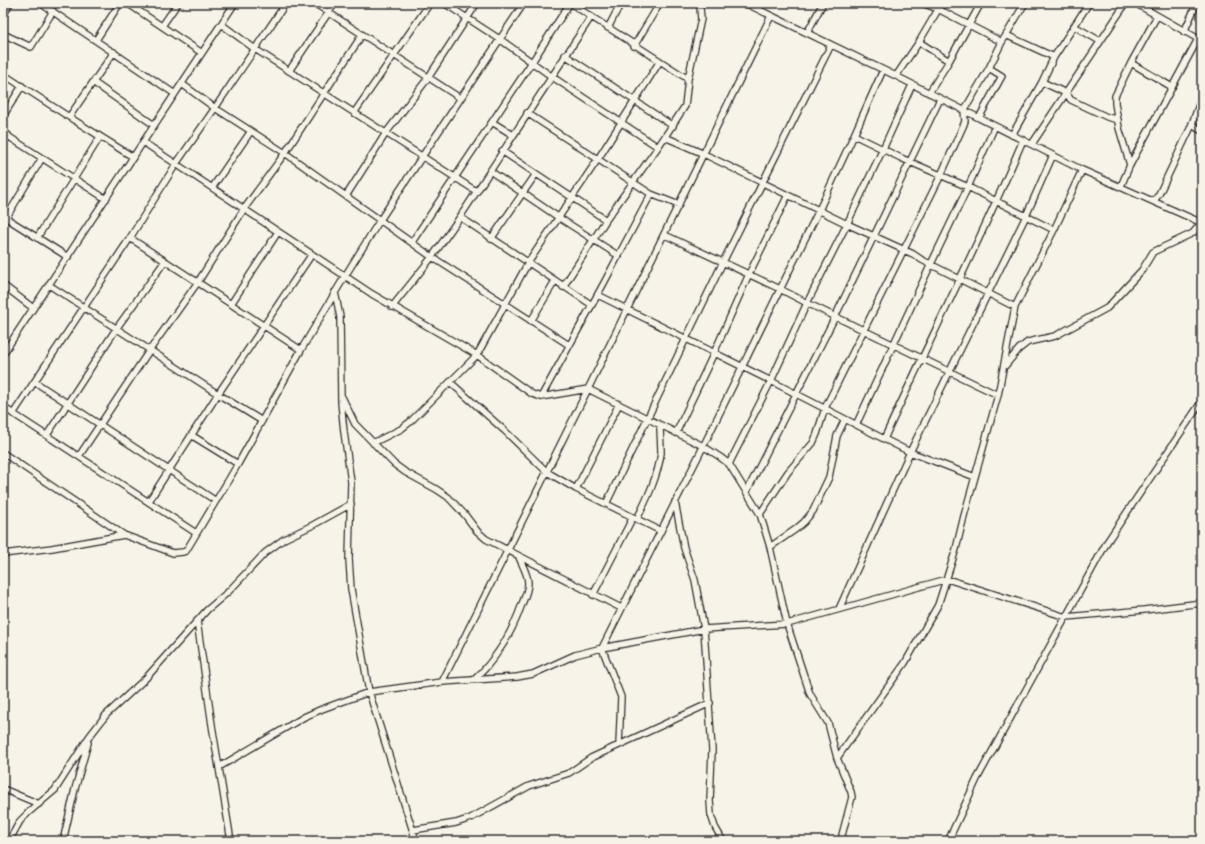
<svg xmlns="http://www.w3.org/2000/svg" width="1205" height="844" font-family="'Indie Flower',sans-serif">
	<style>
		.lines { fill: none; stroke-linecap: round; stroke-linejoin: round }
		.street-casing { stroke: #2b2b2b; stroke-width: 8 }
		.street { stroke: #f7f3e8; stroke-width: 5.5 }
	</style>
	<rect width="100%" height="100%" fill="#f7f3e8"/>
	<filter id="ink" filterUnits="userSpaceOnUse"><feTurbulence type="fractalNoise" baseFrequency=".025" numOctaves="2"/><feDisplacementMap in="SourceGraphic" scale="8" xChannelSelector="R" yChannelSelector="G"/><feConvolveMatrix kernelMatrix="1 2 1 2 8 2 1 2 1" color-interpolation-filters="sRGB"/></filter>
	<g filter="url(#ink)">
		<g class="lines">
			<!-- street casing -->
			<g class="street-casing">
				<path id="street" d="M40,3l135,91
					M127,3l75,50
					M314,3l146,95
					M444,3l57,37 50,36 107,71
					M570,3l118,76
					M745,3l151,73 186,94 120,53
					M922,3l16,6 64,33
					M1135,3l67,38
					M3,16l7,-13
					M221,24l34,25 221,142
					M162,26l16,-23
					M1074,26l26,15
					M608,28l13,-25
					M1184,32l13,-29
					M807,33l16,-30
					M3,34l28,13 22,-36
					M1006,35l48,22
					M96,40l24,-37
					M919,42l30,19
					M634,46l26,-43
					M565,55l108,71
					M1131,63l41,24
					M289,71l46,-68
					M3,74l66,43 64,40
					M896,76l23,-34 23,-39
					M93,82l61,43
					M1042,82l24,11 5,7 36,17 11,3
					M182,84l33,24 70,45 147,104 137,88
					M929,93l20,-32 32,-58
					M354,113l76,-110
					M527,113l124,81 28,11
					M3,116l19,-30
					M69,117l45,-65
					M979,118l23,-42 -13,-8 13,-26 23,-39
					M492,122l21,13
					M1192,125l10,6
					M3,133l103,66
					M854,135l47,23 67,29 86,43
					M1012,135l30,-53 12,-25 35,-54
					M665,137l39,17 143,70 66,30 9,6 93,47
					M143,142l229,152 105,61 55,39 9,3 47,-8 115,57 17,11 9,7 31,50 10,33 17,77 23,70 18,29 9,35 14,34 1,5 -10,38 2,6
					M3,143l5,-8
					M1032,144l94,-141
					M502,151l104,69
					M1130,165l-11,-37 -4,-25v-7l16,-33 26,-47
					M490,171l68,46 61,39
					M1121,186l9,-21 68,-126
					M212,188l39,-57
					M346,196l40,-63 42,-55 49,-75
					M1154,201l5,-7 31,-65 12,-32
					M3,216l65,41
					M460,217l132,88
					M6,218l36,-60
					M665,235l115,54 27,14 191,92
					M37,238l63,-101
					M130,238l171,112
					M491,239l45,-65
					M412,242l120,-180 38,-59
					M3,285l30,23
					M49,285l169,109 44,27
					M563,287l43,-67 52,-73 27,-41 3,-27 13,-60 -1,-11 -1,-5
					M335,292l5,25 1,85 3,30 7,50 -2,77 2,30 18,103 47,149
					M598,295l173,86 113,58 26,13 65,25
					M231,304l47,-72
					M392,307l40,-50 28,-40 131,-200
					M531,321l24,-40
					M3,354l232,-351
					M1005,366l14,-17 9,-7 27,-6 52,-28 35,-38 11,-18 40,-19 9,-11
					M35,382l181,119
					M450,382l55,49 42,41 29,17 85,42
					M342,397l13,27 39,40 11,8 31,17 12,8 17,18 12,16 9,8 135,69
					M541,397l63,-114 47,-89
					M3,407l193,126
					M13,414l117,-176 46,-74 39,-56 71,-105
					M856,425l75,-161 37,-77 27,-61
					M676,433l38,-80 35,-79 39,-79
					M47,435l69,-106 49,-68
					M191,435l47,29
					M884,439c46,-100 96,-197 139,-299
					M373,443l28,-14 9,-7 67,-67 51,-92 70,-104 62,-98
					M3,453l121,82 49,18 10,-1 3,-1 52,-87 63,-114 44,-74 35,-56 144,-217
					M79,456l70,-105 49,-69 46,-73 41,-56 77,-118
					M729,464l42,-83 36,-78 40,-79 36,-75 29,-64
					M576,489l43,-85
					M747,491l88,-174 105,-218
					M149,501l69,-107 94,-140
					M675,502l9,46 11,32 9,49 8,121 -2,51 1,14 4,12 8,14
					M606,504l117,-242 108,-217
					M760,514l28,-42 25,-29 4,-9 8,-26 116,-233 23,-51 1,-3 -1,-10 25,-43
					M637,519c10,-20 21,-43 24,-66 0,-9 -1,-19 -1,-28
					M770,547l26,-18 8,-7 9,-11 16,-34 8,-41 8,-17
					M3,554l49,-6 72,-13
					M593,595l40,-78
					M839,609l71,-157 116,-236 27,-61
					M197,621l15,104 19,116
					M475,679c22,-21 37,-46 47,-75 3,-7 6,-14 6,-21 0,-9 -6,-18 -9,-26
					M442,682l146,-293 183,-373
					M619,745l2,-48 -19,-49 98,-195 119,-243 35,-75 29,-65
					M837,758l68,-95 33,-58 18,-56 8,-33 34,-121 17,-88 39,-77 28,-60
					M219,767l85,-50 18,-8 47,-17 73,-10 75,-5 16,-3 42,-19 27,-7 102,-19 83,-5 160,-45 119,38 78,-7 58,-7
					M3,789l36,15
					M413,830l43,-7 15,-5 58,-32 40,-13 22,-15 119,-55
					M9,841l11,-20 9,-9 26,-22 34,-53 17,-22 40,-37 61,-68 21,-18 37,-39 19,-14 29,-14 38,-21
					M63,841l12,-52 13,-46
					M948,841l29,-62 130,-237 95,-141"/>
			</g>
			<!-- street -->
			<use href="#street" class="street"/>
		</g>
	</g>
	<!-- margin -->
	<rect width="1205" height="844" fill="none" stroke="#f7f3e8" stroke-width="16"/>
	<rect x="8" y="8" width="1189" height="828" fill="none" stroke="#2b2b2b" stroke-width="1.5" filter="url(#ink)"/>
</svg>
